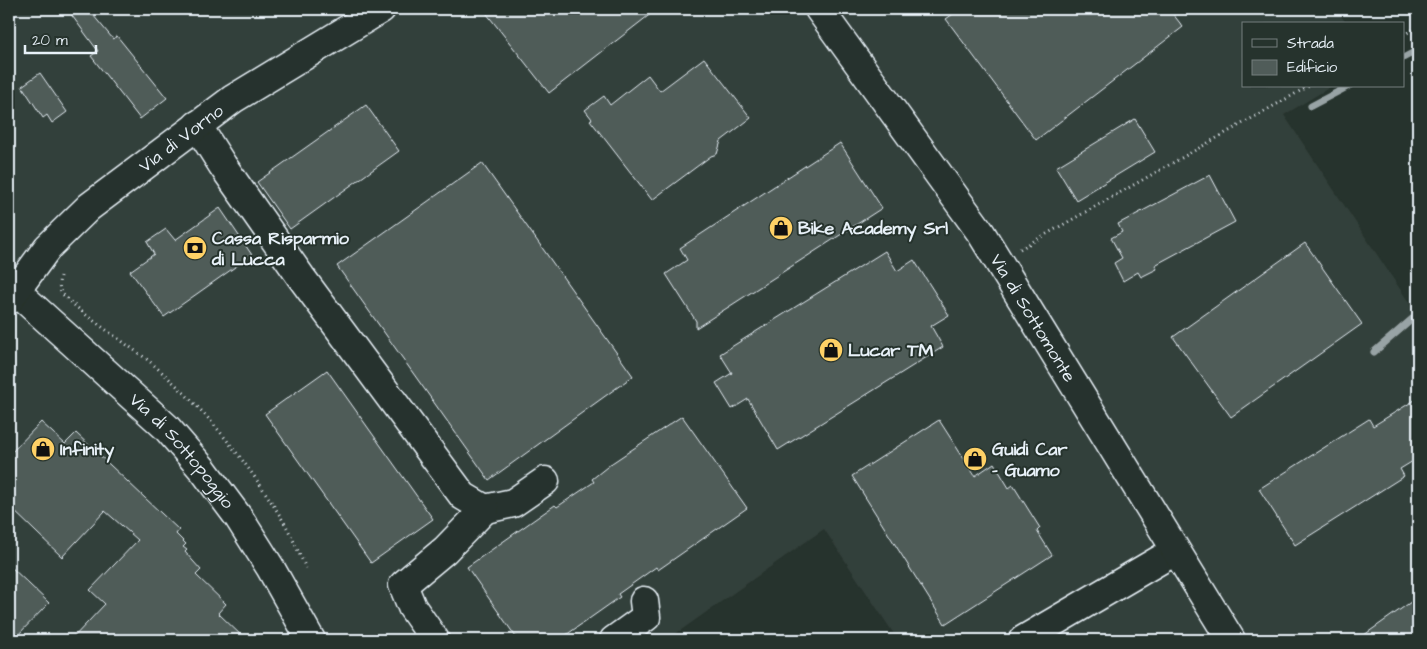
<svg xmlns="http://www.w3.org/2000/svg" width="1427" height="649" font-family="'Architects Daughter',sans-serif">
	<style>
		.built { fill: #333f3a }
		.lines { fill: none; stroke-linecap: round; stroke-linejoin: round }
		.stream { stroke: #98a3a5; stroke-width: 7 }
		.building { fill: #505c59; stroke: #e8f1f8 }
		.minor-casing { stroke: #e8f1f8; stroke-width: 31 }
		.major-casing { stroke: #e8f1f8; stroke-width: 31 }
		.path { stroke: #e8f1f8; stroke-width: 3; stroke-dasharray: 1 4; stroke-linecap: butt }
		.minor { stroke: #26332d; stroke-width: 28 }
		.major { stroke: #26332d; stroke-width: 28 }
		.labels { text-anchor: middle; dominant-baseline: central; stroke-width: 4; stroke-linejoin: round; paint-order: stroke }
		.street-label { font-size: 18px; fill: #e8f1f8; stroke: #26332d }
		.poi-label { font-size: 18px; font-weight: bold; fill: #e8f1f8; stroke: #26332d; text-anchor: start }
	</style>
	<rect width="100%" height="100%" fill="#26332d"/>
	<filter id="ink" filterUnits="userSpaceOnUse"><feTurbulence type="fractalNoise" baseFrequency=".02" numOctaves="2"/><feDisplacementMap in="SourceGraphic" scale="10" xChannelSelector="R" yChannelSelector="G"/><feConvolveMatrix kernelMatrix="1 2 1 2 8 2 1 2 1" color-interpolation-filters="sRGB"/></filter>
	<g filter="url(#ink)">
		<!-- built -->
		<path class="built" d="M9,9h1327l11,15h-104v62h89l-48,29 134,201v324h-520l-74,-111 -157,111h-658z"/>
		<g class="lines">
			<!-- stream -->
			<path class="stream" d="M1403,58l15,-8
				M1311,106l38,-20
				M1374,352l44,-38"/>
		</g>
		<!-- building -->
		<path class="building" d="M67,9h21l25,30 4,-3 50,62 -27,21 -49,-63 7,-5z
			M483,9h174l-108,84z
			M960,9h209l14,18 -147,113 -90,-121z
			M704,58l47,60 -30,23 -4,13 -6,2 -59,44 -62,-80 2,-1 -7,-9 19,-14 6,9 38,-30 12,16z
			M40,73l27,39 -15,11 -5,-8 -4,3 -21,-32z
			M366,105l33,46 -109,78 -33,-47z
			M1135,119l20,33 -79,48 -20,-33z
			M840,143l42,65 -186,120v-7l-30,-47 21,-14 -7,-12z
			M482,163l151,213 -144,104 -152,-214z
			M1210,175l25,47 -80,43 2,4 -16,8 -3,-5 -15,9 -9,-18 8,-5 -11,-20 11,-6 -4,-8z
			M220,208l32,47 -88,62 -34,-46 24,-17 -7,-12 19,-13 9,11z
			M1305,243l57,81 -131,93 -58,-80z
			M885,251l12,20 17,-11 35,55 -18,11 12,21 -165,103 -30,-51 -16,10 -16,-26 16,-10 -12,-19z
			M327,370l106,149 -62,44 -106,-149z
			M1418,398v60l-18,11 4,7 -109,69 -36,-56 110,-70 4,7z
			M682,416l65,92 -89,62 -2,-3 -38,27 2,3 -61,43h-41l-51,-73 88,-62 2,2 31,-21 6,-4 -2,-3 20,-16z
			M939,420l36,56 19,-13 15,25 4,-3 27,43 -3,3 15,24 -107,69 -93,-148z
			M41,422l24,22 11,-11 103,97 -3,4 10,10 -3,3 4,3 -2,2 16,18 -5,5 30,29 -8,9 28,27h-175l34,-36 -15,-14 48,-50 -33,-29 -43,46 -53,-51v-51z
			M9,565l40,38 -36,37h-4z
			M1418,597v43h-61z"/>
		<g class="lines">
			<!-- minor casing -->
			<g class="minor-casing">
				<g id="minor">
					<path d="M197,125l26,41 78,111 162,219 22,13 28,-6 32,-22"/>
					<path id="s1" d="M9,285l157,142 38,44 35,47 31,49 41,73"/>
					<path id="s2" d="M9,300l39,-53 41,-40 144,-108 148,-90"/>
					<path d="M435,640l-23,-33 -9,-22 42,-35 40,-41"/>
					<path d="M614,640l32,-23 -2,-16"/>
					<path d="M1023,640l152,-89"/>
				</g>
			</g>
			<!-- major casing -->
			<g class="major-casing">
				<g id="major">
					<path id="s3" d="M819,9l162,224 250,407"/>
				</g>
			</g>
			<!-- path -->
			<path class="path" d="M1403,35l15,-8
				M1020,249l289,-163
				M60,276c-1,4 -1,10 0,14 5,13 74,59 89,71 55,46 99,101 136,163 8,14 14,30 21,44"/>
			<!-- minor -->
			<use href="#minor" class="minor"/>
			<!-- major -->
			<use href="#major" class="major"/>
		</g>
	</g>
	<!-- icons -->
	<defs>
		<g id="shop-disc" transform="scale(1.25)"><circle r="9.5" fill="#ffd166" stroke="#26332d"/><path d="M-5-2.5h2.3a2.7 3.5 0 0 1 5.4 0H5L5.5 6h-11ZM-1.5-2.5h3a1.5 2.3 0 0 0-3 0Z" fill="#111"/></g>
		<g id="bank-disc" transform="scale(1.25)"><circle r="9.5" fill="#ffd166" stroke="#26332d"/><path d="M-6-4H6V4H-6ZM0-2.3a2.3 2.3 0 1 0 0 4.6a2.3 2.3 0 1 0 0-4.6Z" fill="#111"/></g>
	</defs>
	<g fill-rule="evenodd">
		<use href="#shop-disc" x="781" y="228"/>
		<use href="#bank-disc" x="195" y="248"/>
		<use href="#shop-disc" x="831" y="350"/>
		<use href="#shop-disc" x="43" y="449"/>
		<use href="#shop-disc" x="975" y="459"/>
	</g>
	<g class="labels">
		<!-- street labels -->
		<g class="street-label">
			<text stroke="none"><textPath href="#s2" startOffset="238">Via di Vorno</textPath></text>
			<text stroke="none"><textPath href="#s3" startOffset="376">Via di Sottomonte</textPath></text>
			<text stroke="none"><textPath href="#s1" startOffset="240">Via di Sottopoggio</textPath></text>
		</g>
		<!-- poi labels -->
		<g class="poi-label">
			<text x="798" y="228">Bike Academy Srl</text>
			<text x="212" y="238">Cassa Risparmio<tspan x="212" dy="21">di Lucca</tspan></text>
			<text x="848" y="350">Lucar TM</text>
			<text x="60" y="449">Infinity</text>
			<text x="992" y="449">Guidi Car<tspan x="992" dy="21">- Guamo</tspan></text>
		</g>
	</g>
	<!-- margin -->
	<rect width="1427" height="649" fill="none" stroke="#26332d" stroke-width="30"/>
	<rect x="15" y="15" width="1397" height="619" fill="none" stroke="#e8f1f8" stroke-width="2" filter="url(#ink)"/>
	<!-- legend -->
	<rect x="1242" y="22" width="162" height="65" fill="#26332d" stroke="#747f7e"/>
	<rect x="1252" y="39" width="25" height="8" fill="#26332d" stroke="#747f7e"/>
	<text x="1287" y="48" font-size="15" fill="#e8f1f8">Strada</text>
	<rect x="1252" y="60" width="25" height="15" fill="#505c59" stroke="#747f7e"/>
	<text x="1287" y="72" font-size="15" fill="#e8f1f8">Edificio</text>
	<!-- scale -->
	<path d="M25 45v8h71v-8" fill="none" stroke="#e8f1f8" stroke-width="2.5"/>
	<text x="32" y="45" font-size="15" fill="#e8f1f8" stroke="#26332d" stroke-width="4" paint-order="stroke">20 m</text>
</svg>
